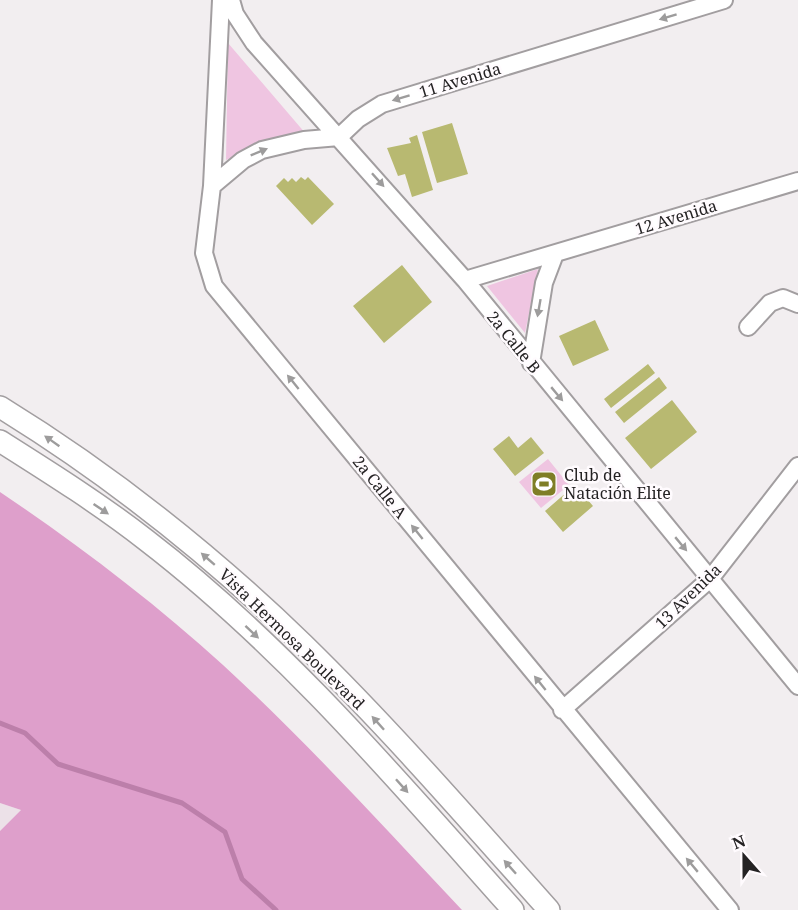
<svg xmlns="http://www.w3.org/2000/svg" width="798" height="910" font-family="'Noto Serif',serif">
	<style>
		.built { fill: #ece1e8 }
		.green { fill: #efc5e1 }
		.forest { fill: #de9fcb }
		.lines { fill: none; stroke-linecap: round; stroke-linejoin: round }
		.stream { stroke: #bc7faa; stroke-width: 5 }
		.building { fill: #b8b971 }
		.minor-casing { stroke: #a29ea0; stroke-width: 20 }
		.major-casing { stroke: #a29ea0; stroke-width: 24 }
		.minor { stroke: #fff; stroke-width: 16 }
		.major { stroke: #fff; stroke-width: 21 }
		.oneway { fill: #9d9c9c }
		.labels { text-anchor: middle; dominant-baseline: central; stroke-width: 5; stroke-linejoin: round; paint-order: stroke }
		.street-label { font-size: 16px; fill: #252324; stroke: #fffbfe }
		.poi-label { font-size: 16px; fill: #252324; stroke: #fffbfe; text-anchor: start }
	</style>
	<rect width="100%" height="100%" fill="#f2eef0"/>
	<!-- built -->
	<path class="built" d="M0,803l21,7 -21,21z"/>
	<!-- green -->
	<path class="green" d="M228,43l78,91 -45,10 -35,16z
		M538,269l-13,64 -38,-47z
		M548,459l21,26 -28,23 -22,-26z"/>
	<!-- forest -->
	<path class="forest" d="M0,492c76,51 155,111 223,173 84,77 161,162 239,245h-462v-79l21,-21 -21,-7z"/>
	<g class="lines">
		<!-- stream -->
		<path class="stream" d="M0,723l25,10 33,31 124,39 43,29 17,47 34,31"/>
	</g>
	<!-- building -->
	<path class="building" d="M452,123l16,51 -31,9 -15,-51z
		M417,135l16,55 -21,7 -7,-23 -7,2 -11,-28 24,-5 -2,-5z
		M301,177l4,3 3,-3 26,27 -22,21 -36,-39 8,-8 4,4 4,-4 4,4z
		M402,265l30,37 -48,41 -31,-37z
		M595,320l14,30 -36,16 -14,-30z
		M648,364l7,9 -44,35 -7,-9z
		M659,377l8,11 -43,35 -9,-11z
		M672,400l25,32 -46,37 -26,-31z
		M509,436l9,12 13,-11 13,16 -29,23 -22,-27z
		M575,485l18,21 -30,26 -18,-21z"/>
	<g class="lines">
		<!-- minor casing -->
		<g class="minor-casing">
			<path id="minor" d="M221,0l-9,186 -8,67 10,33 516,624
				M231,0l4,14 19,29 211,237 333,406
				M212,186l31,-26 19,-10 42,-10 35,-3 19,-18 24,-15 342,-104
				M465,280l333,-99
				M748,327l22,-24 13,-5 15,6
				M531,363l13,-80 11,-29
				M562,710l148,-131 88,-113"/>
		</g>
		<!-- major casing -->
		<g class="major-casing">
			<path id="major" d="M0,407c109,67 211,148 303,237 86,84 166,176 246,266
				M0,441c49,31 100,63 146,99 138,106 252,241 367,370"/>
		</g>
		<!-- minor -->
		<use href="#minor" class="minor"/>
		<!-- major -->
		<use href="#major" class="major"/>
	</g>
	<!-- one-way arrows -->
	<defs><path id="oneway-solid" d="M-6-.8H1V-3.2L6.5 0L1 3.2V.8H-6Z" transform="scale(1.5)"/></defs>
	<g class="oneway">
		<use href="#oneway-solid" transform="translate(668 17) rotate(163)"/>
		<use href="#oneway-solid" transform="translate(401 98) rotate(163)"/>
		<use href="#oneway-solid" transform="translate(259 152) rotate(-22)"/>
		<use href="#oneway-solid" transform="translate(378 180) rotate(48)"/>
		<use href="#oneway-solid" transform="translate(539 308) rotate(100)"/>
		<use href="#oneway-solid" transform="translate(293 382) rotate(-129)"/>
		<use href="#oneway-solid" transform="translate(557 394) rotate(50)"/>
		<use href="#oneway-solid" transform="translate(52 441) rotate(-145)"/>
		<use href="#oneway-solid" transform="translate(101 509) rotate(34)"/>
		<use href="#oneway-solid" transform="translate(417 532) rotate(-129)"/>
		<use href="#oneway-solid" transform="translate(681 544) rotate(50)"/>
		<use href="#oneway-solid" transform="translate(208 559) rotate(-139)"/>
		<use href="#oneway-solid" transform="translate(252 632) rotate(43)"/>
		<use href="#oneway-solid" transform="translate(540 683) rotate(-129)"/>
		<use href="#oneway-solid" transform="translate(378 723) rotate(-132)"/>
		<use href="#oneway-solid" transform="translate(402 786) rotate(48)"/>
		<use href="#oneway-solid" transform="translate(692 865) rotate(-130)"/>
		<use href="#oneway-solid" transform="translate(510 867) rotate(-132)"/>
	</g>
	<!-- icons -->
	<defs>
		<g id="stadium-square" transform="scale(1.35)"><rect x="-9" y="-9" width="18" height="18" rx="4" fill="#7f7e26" stroke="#fffbfe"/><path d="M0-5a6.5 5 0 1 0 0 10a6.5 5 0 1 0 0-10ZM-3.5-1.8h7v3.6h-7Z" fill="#fff"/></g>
	</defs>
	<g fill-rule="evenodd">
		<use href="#stadium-square" x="544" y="484"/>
	</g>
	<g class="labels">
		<!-- street labels -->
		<g class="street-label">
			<text transform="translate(460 80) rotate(-17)">11 Avenida</text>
			<text transform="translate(676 217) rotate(-17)">12 Avenida</text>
			<text transform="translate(514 342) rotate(51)">2a Calle B</text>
			<text transform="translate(380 487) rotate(51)">2a Calle A</text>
			<text transform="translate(688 596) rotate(-44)">13 Avenida</text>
			<text transform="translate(292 639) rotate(44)">Vista Hermosa Boulevard</text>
		</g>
		<!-- poi labels -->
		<g class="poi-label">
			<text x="564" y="475">Club de<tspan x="564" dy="18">Natación Elite</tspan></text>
		</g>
	</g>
	<!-- north arrow -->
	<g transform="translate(744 856) rotate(339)" stroke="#fffbfe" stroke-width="4.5" paint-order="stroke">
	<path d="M0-4.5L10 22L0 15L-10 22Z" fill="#252324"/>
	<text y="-9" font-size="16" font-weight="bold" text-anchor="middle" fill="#252324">N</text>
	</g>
</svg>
